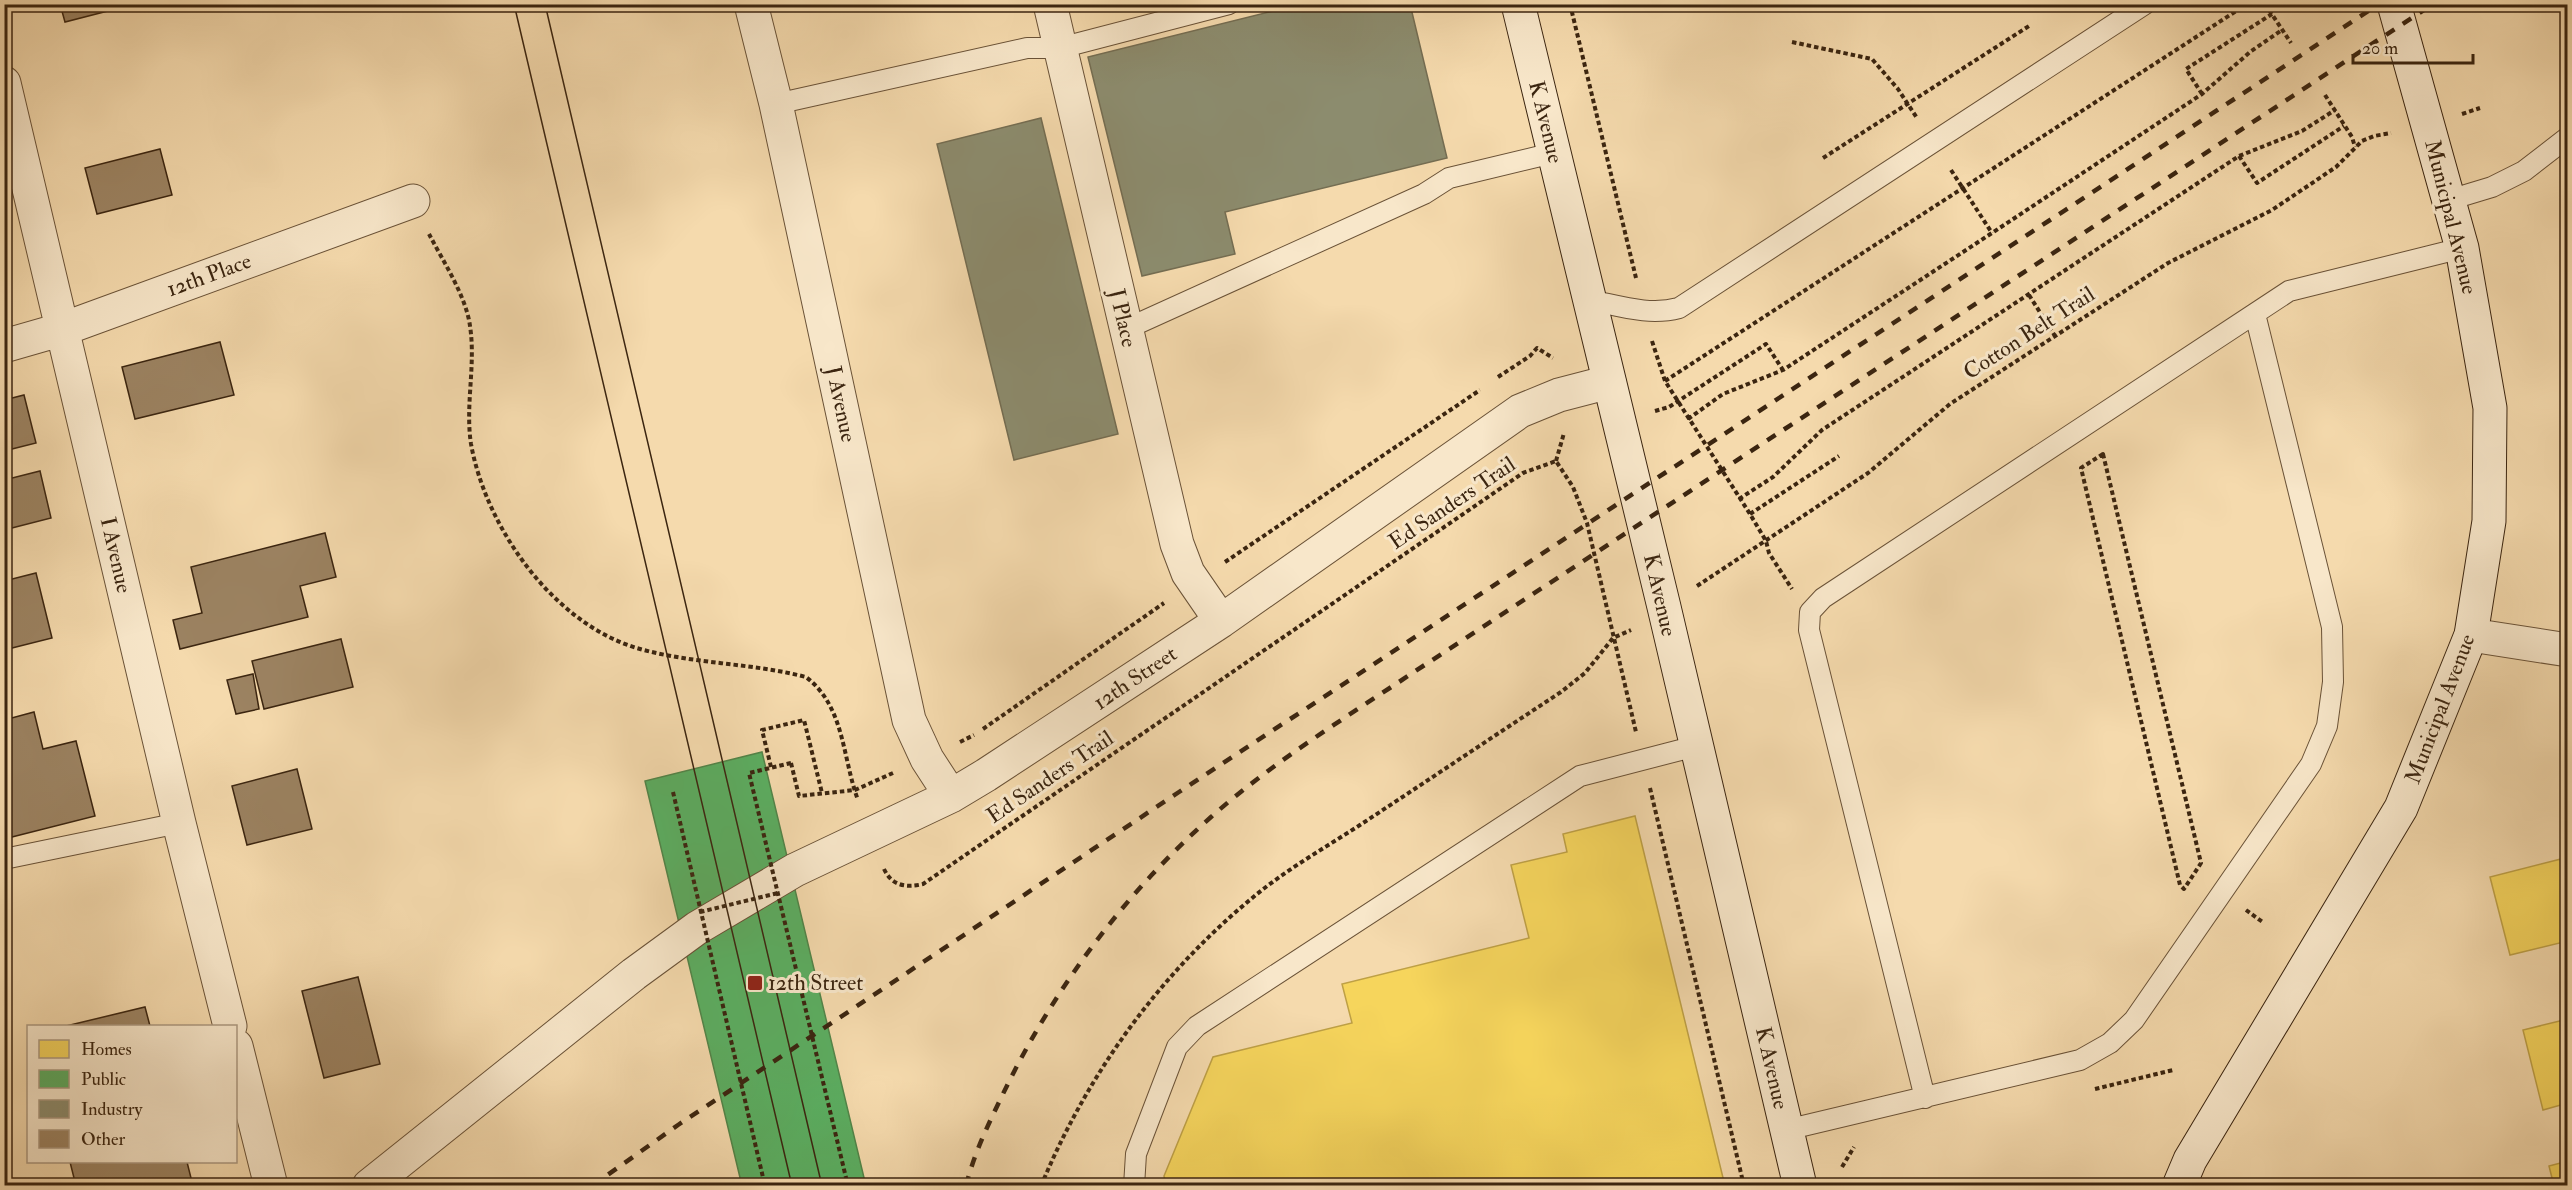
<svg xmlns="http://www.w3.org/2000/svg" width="2572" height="1190" font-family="'IM FELL Double Pica',serif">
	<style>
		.homes { fill: #f6d55c; stroke: #bea045; stroke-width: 1.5 }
		.public { fill: #5aae61; stroke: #518549; stroke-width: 1.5 }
		.industry { fill: #8c8c6e; stroke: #746d52; stroke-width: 1.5 }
		.building { fill: #9c8362; stroke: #3b2510; stroke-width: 1.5 }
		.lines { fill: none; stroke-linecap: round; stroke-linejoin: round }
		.service-casing { stroke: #6a5237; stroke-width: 22 }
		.minor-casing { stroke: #6a5237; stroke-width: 35 }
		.secondary-casing { stroke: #3b2510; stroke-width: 35 }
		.path { stroke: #3b2510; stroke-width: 4; stroke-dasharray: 4.5 3; stroke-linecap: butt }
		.service { stroke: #f8e7ca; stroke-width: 20 }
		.minor { stroke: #f8e7ca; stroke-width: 33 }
		.secondary { stroke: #f8e7ca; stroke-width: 33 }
		.tram { stroke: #3b2510; stroke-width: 1.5 }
		.rail { stroke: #3b2510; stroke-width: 4.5; stroke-dasharray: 10 10; stroke-linecap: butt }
		.path-bridge { stroke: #3b2510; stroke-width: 4; stroke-dasharray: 4.5 3; stroke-linecap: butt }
		.poi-dot { fill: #8f2418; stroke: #f8e7ca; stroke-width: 2 }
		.labels { text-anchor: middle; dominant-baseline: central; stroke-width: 6; stroke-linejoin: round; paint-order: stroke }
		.street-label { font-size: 22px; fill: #3b2510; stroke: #f8e7ca }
		.poi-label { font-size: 22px; fill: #3b2510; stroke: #f8e7ca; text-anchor: start }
	</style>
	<rect width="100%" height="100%" fill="#f5daad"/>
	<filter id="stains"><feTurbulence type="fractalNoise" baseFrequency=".00333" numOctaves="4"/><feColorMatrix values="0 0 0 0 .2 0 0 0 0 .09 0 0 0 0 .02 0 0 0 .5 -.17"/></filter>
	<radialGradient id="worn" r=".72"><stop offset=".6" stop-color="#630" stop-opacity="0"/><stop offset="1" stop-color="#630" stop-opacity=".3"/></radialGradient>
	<!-- homes -->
	<path class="homes" d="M1635,816l90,370h-559l-2,-10 49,-119 139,-34 -10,-39 187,-46 -18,-73 56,-13 -4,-18z
		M2561,859l7,27v55l-58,14 -20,-78z
		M2568,1019v84l-25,7 -20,-80z
		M2568,1161v25h-14l-5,-20z"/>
	<!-- public -->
	<path class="public" d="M762,752l104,434h-124l-97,-405z"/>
	<!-- industry -->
	<path class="industry" d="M1301,4h109l37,154 -222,54 10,42 -93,22 -54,-219z
		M1041,118l77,316 -104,26 -77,-316z"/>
	<!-- building -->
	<path class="building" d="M60,4h75l-70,18z
		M160,149l12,46 -75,19 -12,-46z
		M220,342l14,53 -99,24 -13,-52z
		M24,395l12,48 -32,8v-51z
		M40,471l11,47 -47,12v-50z
		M325,533l11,44 -36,9 8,31 -128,32 -7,-29 29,-7 -11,-46z
		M36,573l16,65 -48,12v-69z
		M341,639l12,48 -89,22 -12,-48z
		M253,674l6,35 -23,5 -9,-34z
		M34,712l9,37 33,-8 19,75 -91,23v-119z
		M297,769l15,60 -65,16 -15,-59z
		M358,977l22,87 -56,14 -22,-87z
		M145,1007l5,19h-84z
		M70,1162h117l6,24h-117z"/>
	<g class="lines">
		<!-- service casing -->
		<g class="service-casing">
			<path id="service" d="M776,104l251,-56h33l169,-44
				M2449,200l43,-13 32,-16 44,-34
				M1589,300c31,6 60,16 90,8l466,-304
				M1126,329l298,-135 25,-16 104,-25
				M4,859l175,-36
				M1925,1098l-116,-468 1,-18 13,-14 466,-307 173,-43
				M1786,1130l294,-70 30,-17 24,-23 177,-256 16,-38 6,-44 -1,-55 -77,-313
				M1134,1186l2,-32 41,-107 20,-21 383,-250 116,-30"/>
		</g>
		<!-- minor casing -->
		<g class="minor-casing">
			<path id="minor" d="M751,4l25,100 133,616 18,39 24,37
				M1050,4l127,540 11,29 33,48
				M4,83l175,740 51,203
				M4,346l59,-17 350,-128
				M2471,635l97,15
				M236,1046l35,140
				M369,1186l265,-212 63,-46 98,-58 156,-74 35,-21 235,-154 299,-210 39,-16 50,-13"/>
		</g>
		<!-- secondary casing -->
		<g class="secondary-casing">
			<path id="secondary" d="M1518,4l146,603 136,579
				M2179,1186l11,-26 211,-352 70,-173 18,-114 1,-113 -28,-160 -68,-244"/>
		</g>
		<!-- path -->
		<path class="path" d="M1570,4l66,274
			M2265,4l26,39
			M1792,42l80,17 26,30 19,29
			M2202,94l-16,-25 86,-55
			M2325,95l27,42 3,10
			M2462,114l18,-6
			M2239,156l18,27 87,-57
			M1823,158l206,-132
			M1951,170l41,63
			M429,234c14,27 37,62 41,92 6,39 -5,79 1,118 15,84 83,181 169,205 54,15 112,14 166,28 39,30 36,80 52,123
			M2029,295l26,41
			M1652,341l13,40 85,133 16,27 3,12 23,36
			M1498,377l32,-21 7,-8 16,10
			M1665,381l582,-377
			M1655,411l14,-4 97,-63 17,26
			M1688,419l35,-25 60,-24 209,-137 210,-139 48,-42 32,-22
			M2103,454l98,409 -17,26 -4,-4 -99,-417z
			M1556,461l8,-28
			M1739,499l34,-22 49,-47 417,-274 63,-25 33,-21
			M1750,514l89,-58
			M1225,562l255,-172
			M1697,586l171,-113 82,-69 218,-141 104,-53 64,-43 26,-26 12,-5 17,-3
			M983,729l181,-126
			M960,742l14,-7
			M791,763l8,33 56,-6 38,-17
			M771,767l-9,-37 42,-10 18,73
			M1650,788l94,398
			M884,869c8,17 22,19 39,15l600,-411 33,-12 17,26 14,36 49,209
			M2246,910l18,13
			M2095,1089l78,-19
			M1842,1167l12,-20
			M1041,1186c46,-111 117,-210 210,-287 33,-28 72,-50 109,-74 67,-44 134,-89 201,-133l24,-19 28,-35 18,-8"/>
		<!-- service -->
		<use href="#service" class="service"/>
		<!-- minor -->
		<use href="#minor" class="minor"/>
		<!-- secondary -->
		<use href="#secondary" class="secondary"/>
		<!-- tram -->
		<path class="tram" d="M514,4l278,1182
			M545,4l277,1182"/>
		<!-- rail -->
		<path class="rail" d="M592,1186l86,-61 501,-333 1200,-788
			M966,1186c8,-32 21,-59 35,-88 51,-107 122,-203 210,-281 62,-55 134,-99 203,-145l1019,-668"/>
		<!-- path-bridge -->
		<path class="path-bridge" d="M791,763l-42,10 99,413
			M673,792l92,394
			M700,912l78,-19"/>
	</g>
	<!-- markers -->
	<rect class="poi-dot" x="747" y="975" width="16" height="16" rx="3"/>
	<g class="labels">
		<!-- street labels -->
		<g class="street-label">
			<text transform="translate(1546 122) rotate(76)">K Avenue</text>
			<text transform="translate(2451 217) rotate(76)">Municipal Avenue</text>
			<text transform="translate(209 275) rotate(-20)">12th Place</text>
			<text transform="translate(1123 318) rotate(77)">J Place</text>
			<text transform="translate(2029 333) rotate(-33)">Cotton Belt Trail</text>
			<text transform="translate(841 404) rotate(78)">J Avenue</text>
			<text transform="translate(1452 503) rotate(-34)">Ed Sanders Trail</text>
			<text transform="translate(116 555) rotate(77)">I Avenue</text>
			<text transform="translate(1660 595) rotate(77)">K Avenue</text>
			<text transform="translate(1135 678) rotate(-34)">12th Street</text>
			<text transform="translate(2440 709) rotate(-69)">Municipal Avenue</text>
			<text transform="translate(1050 777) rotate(-34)">Ed Sanders Trail</text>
			<text transform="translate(1772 1068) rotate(77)">K Avenue</text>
		</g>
		<!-- poi labels -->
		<g class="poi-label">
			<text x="768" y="983">12th Street</text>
		</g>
	</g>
	<!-- margin -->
	<rect width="2572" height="1190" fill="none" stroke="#f5daad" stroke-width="24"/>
	<rect x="6" y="6" width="2560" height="1178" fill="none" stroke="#3b2510" stroke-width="3"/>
	<rect x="12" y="12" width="2548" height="1166" fill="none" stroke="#3b2510" stroke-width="1.5"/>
	<!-- legend -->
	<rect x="27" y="1025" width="210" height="138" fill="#f8e7ca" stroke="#ac9980" stroke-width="1.5"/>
	<rect x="39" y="1040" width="30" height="18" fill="#f6d55c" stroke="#ac9980" stroke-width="1.5"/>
	<text x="81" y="1055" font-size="18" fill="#3b2510">Homes</text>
	<rect x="39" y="1070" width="30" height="18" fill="#5aae61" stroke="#ac9980" stroke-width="1.5"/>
	<text x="81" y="1085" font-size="18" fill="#3b2510">Public</text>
	<rect x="39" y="1100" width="30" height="18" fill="#8c8c6e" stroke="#ac9980" stroke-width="1.5"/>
	<text x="81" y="1115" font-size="18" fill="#3b2510">Industry</text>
	<rect x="39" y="1130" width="30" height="18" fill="#9c8362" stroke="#ac9980" stroke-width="1.5"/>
	<text x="81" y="1145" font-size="18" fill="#3b2510">Other</text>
	<!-- scale -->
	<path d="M2353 54v9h120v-9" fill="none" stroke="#3b2510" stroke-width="3"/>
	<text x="2362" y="54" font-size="18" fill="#3b2510" stroke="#f8e7ca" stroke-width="4.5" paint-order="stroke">20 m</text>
	<rect width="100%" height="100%" filter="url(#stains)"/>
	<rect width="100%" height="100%" fill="url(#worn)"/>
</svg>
